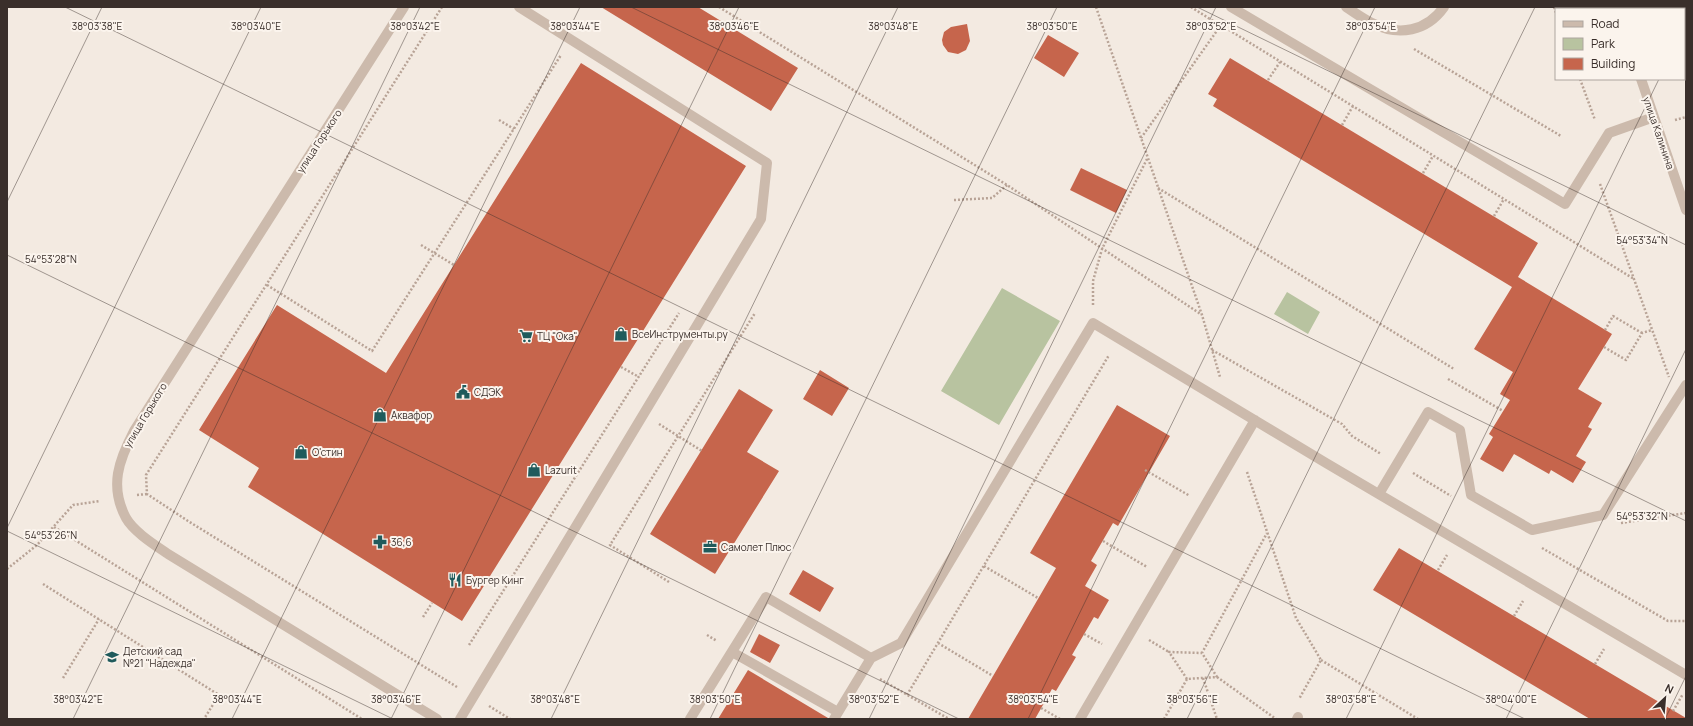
<svg xmlns="http://www.w3.org/2000/svg" width="1693" height="726" font-family="Manrope,sans-serif">
	<style>
		.green { fill: #b8c3a0 }
		.building { fill: #c6654c }
		.lines { fill: none; stroke-linecap: round; stroke-linejoin: round }
		.path { stroke: #b8a396; stroke-width: 2.5; stroke-dasharray: 2 2; stroke-linecap: butt }
		.minor { stroke: #ccbaac; stroke-width: 10 }
		.ticks { fill: none; stroke: #3a2f2b; stroke-width: 1; stroke-opacity: 0.45 }
		.labels { text-anchor: middle; dominant-baseline: central; stroke-width: 4; stroke-linejoin: round; paint-order: stroke }
		.street-label { font-size: 10px; fill: #3a2f2b; stroke: #fbf4ed }
		.poi-label { font-size: 10px; fill: #3a2f2b; stroke: #fbf4ed; text-anchor: start }
		.ticks-label { font-size: 10px; text-anchor: middle; fill: #3a2f2b; stroke: #fbf4ed; stroke-width: 4; stroke-linejoin: round; paint-order: stroke }
	</style>
	<rect width="100%" height="100%" fill="#f3eae1"/>
	<!-- green -->
	<path class="green" d="M1002,288l58,33 -61,104 -58,-34z
		M1287,292l33,20 -12,22 -34,-20z"/>
	<!-- building -->
	<path class="building" d="M601,7h97l100,61 -27,43z
		M967,24l3,17 -4,9 -8,4 -10,-2 -5,-7 -1,-5 2,-8 7,-5z
		M1048,35l31,18 -15,24 -30,-19z
		M1230,58l308,185 -20,34 94,57 -34,55 24,14 -14,24 4,2 -16,27 10,6 -13,21 -22,-13 -2,4 -35,-20 -11,18 -23,-13 13,-22 -4,-3 21,-34 -10,-6 13,-22 -39,-23 38,-62 -299,-181 4,-7 -9,-5z
		M581,63l165,103 -284,455 -214,-134 11,-19 -60,-38 78,-125 109,68z
		M1081,168l46,22 -11,23 -46,-23z
		M820,370l29,18 -17,28 -29,-17z
		M739,389l34,21 -26,42 32,19 -64,103 -65,-40z
		M1117,405l53,31 -52,90 -5,-3 -22,38 6,4 -12,21 24,14 -11,19 -4,-2 -22,38 4,2 -20,34 -4,-2 -17,30h-67l88,-151 -26,-15z
		M1399,548l287,170v1h-96l-217,-129z
		M803,570l31,18 -14,24 -31,-18z
		M759,634l21,11 -10,18 -20,-11z
		M748,670l80,48v1h-110z"/>
	<g class="lines">
		<!-- path -->
		<path class="path" d="M442,7l-296,468 1,19 41,27 269,166
			M719,7l288,178 195,130
			M1096,7l106,308 18,62
			M1191,7l30,19
			M1554,7l2,6
			M1229,30l405,249
			M1684,47l2,-1
			M1414,49l147,87
			M1580,79l15,41
			M1268,80l12,-18
			M499,120l15,9
			M1675,120l11,-3
			M1342,125l11,-19
			M1141,138l80,-113
			M1423,173l10,-17
			M1600,184l69,193
			M1158,188l296,181
			M954,200l38,-2 15,-13
			M1494,216l10,-17
			M421,245l33,20
			M267,285l105,66 189,-296
			M1093,305v-24l9,-32 45,-90
			M1605,330l8,-14 29,17
			M1604,347l22,13 16,-27 10,-3
			M1212,350l130,74 10,12 29,18
			M621,367l18,10
			M1448,379l55,32
			M659,424l43,27
			M1145,470l45,26
			M1247,472l49,146 25,42 -22,39
			M1413,473l38,23
			M137,495l10,-1
			M1621,523l65,-10
			M54,527l308,192
			M1103,541l44,26
			M1542,548l126,73h18
			M984,566l54,32
			M7,569l30,-24 36,-40 27,-4
			M1438,570l9,-15
			M669,582l-59,-37 145,-232
			M43,584l176,111 -15,24
			M1514,616l9,-15
			M423,617l9,-14
			M1084,634l18,10
			M707,635l10,6
			M1149,640l20,12
			M938,643l55,33
			M469,645l210,-332
			M1321,660l97,59
			M1595,664l9,-15
			M1217,677l59,42
			M63,678l36,-59
			M1203,678l14,41
			M880,679l69,40
			M1187,679l-18,-27 33,1
			M907,695l202,-340
			M489,706l21,13
			M1041,708l19,11
			M1673,711l10,-17
			M1164,719l23,-40 30,-2 -15,-24 65,-120"/>
		<!-- minor -->
		<path class="minor" d="M404,7l-270,424c-15,29 -25,55 -8,87 8,14 29,27 42,36l269,165
			M1231,7l334,197 44,-71 45,-16
			M1346,7c8,5 17,12 26,16 27,14 55,8 72,-16
			M1616,7v2
			M1641,79l45,131
			M1379,494l49,-82 32,18 11,65 61,35 71,-15 83,-130
			M732,652l106,60
			M460,719l301,-500 6,-56 -248,-156
			M690,719l76,-122 105,61
			M834,719l37,-61 30,-15 192,-320 233,140 360,212
			M1080,719l175,-299
			M1297,719l1,-2"/>
	</g>
	<!-- ticks -->
	<path class="ticks" d="M65,7l1460,712M631,7l1055,514M1197,7l489,238M1684,27l2,-4M7,202l95,-195M7,255l952,464M7,528l254,-521M7,531l386,188M73,719l347,-712M232,719l348,-712M391,719l348,-712M551,719l347,-712M710,719l347,-712M869,719l347,-712M1028,719l347,-712M1187,719l348,-712M1346,719l313,-640M1506,719l180,-370M1665,719l21,-43"/>
	<!-- icons -->
	<defs>
		<g id="shop-bare" transform="scale(1.08)"><path d="M-5-2.5h2.3a2.7 3.5 0 0 1 5.4 0H5L5.5 6h-11ZM-1.5-2.5h3a1.5 2.3 0 0 0-3 0Z" fill="#205b5c" stroke="#fbf4ed" stroke-width="2.5" paint-order="stroke"/></g>
		<g id="supermarket-bare" transform="scale(1.08)"><path d="M-6-5.5h2.5l.6 2H6L4.5 2H-2.5L-4.4-4H-6ZM-1.5 3.2a1.3 1.3 0 1 0 .1 0ZM3 3.2a1.3 1.3 0 1 0 .1 0Z" fill="#205b5c" stroke="#fbf4ed" stroke-width="2.5" paint-order="stroke"/></g>
		<g id="civic-bare" transform="scale(1.08)"><path d="M-.6-6.5H3V-4.5H.6V-3L4-1V1h2V6H-6V1h2V-1L-.6-3ZM-1.2 2.5V6h2.4V2.5Z" fill="#205b5c" stroke="#fbf4ed" stroke-width="2.5" paint-order="stroke"/></g>
		<g id="pharmacy-bare" transform="scale(1.08)"><path d="M-2-6h4v4h4v4h-4v4h-4v-4h-4v-4h4Z" fill="#205b5c" stroke="#fbf4ed" stroke-width="2.5" paint-order="stroke"/></g>
		<g id="office-bare" transform="scale(1.08)"><path d="M-6-3h4V-5.5h4V-3h4V5H-6ZM-1-4.5V-3h2v-1.5ZM-6 0V1H6V0Z" fill="#205b5c" stroke="#fbf4ed" stroke-width="2.5" paint-order="stroke"/></g>
		<g id="restaurant-bare" transform="scale(1.08)"><path d="M-5-6h1v4h1v-4h1v4h1v-4h1v5L-1.5 .5V6h-2V.5L-5-1ZM5-6V6H3V1.5H1.5Q1.5-4 5-6Z" fill="#205b5c" stroke="#fbf4ed" stroke-width="2.5" paint-order="stroke"/></g>
		<g id="school-bare" transform="scale(1.08)"><path d="M0-5L7-2L0 1L-7-2ZM-4 1L0 2.5L4 1V4Q0 6-4 4Z" fill="#205b5c" stroke="#fbf4ed" stroke-width="2.5" paint-order="stroke"/></g>
	</defs>
	<g fill-rule="evenodd">
		<use href="#shop-bare" x="621" y="334"/>
		<use href="#supermarket-bare" x="526" y="336"/>
		<use href="#civic-bare" x="463" y="392"/>
		<use href="#shop-bare" x="380" y="415"/>
		<use href="#shop-bare" x="301" y="452"/>
		<use href="#shop-bare" x="534" y="470"/>
		<use href="#pharmacy-bare" x="380" y="542"/>
		<use href="#office-bare" x="710" y="547"/>
		<use href="#restaurant-bare" x="455" y="580"/>
		<use href="#school-bare" x="112" y="657"/>
	</g>
	<g class="labels">
		<!-- street labels -->
		<g class="street-label">
			<text transform="translate(1659 133) rotate(71)">улица Калинина</text>
			<text transform="translate(319 141) rotate(-57)">улица Горького</text>
			<text transform="translate(145 415) rotate(-59)">улица Горького</text>
		</g>
		<!-- poi labels -->
		<g class="poi-label">
			<text x="632" y="334">ВсеИнструменты.ру</text>
			<text x="537" y="336">ТЦ "Ока"</text>
			<text x="474" y="392">СДЭК</text>
			<text x="391" y="415">Аквафор</text>
			<text x="312" y="452">О'стин</text>
			<text x="545" y="470">Lazurit</text>
			<text x="391" y="542">36,6</text>
			<text x="721" y="547">Самолет Плюс</text>
			<text x="466" y="580">Бургер Кинг</text>
			<text x="123" y="651">Детский сад<tspan x="123" dy="12">№21 "Надежда"</tspan></text>
		</g>
	</g>
	<g class="ticks-label">
		<text x="97" y="30">38°03'38"E</text>
		<text x="256" y="30">38°03'40"E</text>
		<text x="415" y="30">38°03'42"E</text>
		<text x="575" y="30">38°03'44"E</text>
		<text x="734" y="30">38°03'46"E</text>
		<text x="893" y="30">38°03'48"E</text>
		<text x="1052" y="30">38°03'50"E</text>
		<text x="1211" y="30">38°03'52"E</text>
		<text x="1371" y="30">38°03'54"E</text>
		<text x="1642" y="244">54°53'34"N</text>
		<text x="51" y="263">54°53'28"N</text>
		<text x="1642" y="520">54°53'32"N</text>
		<text x="51" y="539">54°53'26"N</text>
		<text x="78" y="703">38°03'42"E</text>
		<text x="237" y="703">38°03'44"E</text>
		<text x="396" y="703">38°03'46"E</text>
		<text x="555" y="703">38°03'48"E</text>
		<text x="715" y="703">38°03'50"E</text>
		<text x="874" y="703">38°03'52"E</text>
		<text x="1033" y="703">38°03'54"E</text>
		<text x="1192" y="703">38°03'56"E</text>
		<text x="1351" y="703">38°03'58"E</text>
		<text x="1511" y="703">38°04'00"E</text>
	</g>
	<!-- border -->
	<rect width="1693" height="726" fill="none" stroke="#3a2f2b" stroke-width="16"/>
	<!-- legend -->
	<rect x="1555" y="8" width="130" height="72" fill="#fbf4ed" stroke="#aea59f"/>
	<rect x="1563" y="21" width="20" height="6" fill="#ccbaac" stroke="#aea59f"/>
	<text x="1591" y="28" font-size="12" fill="#3a2f2b">Road</text>
	<rect x="1563" y="38" width="20" height="12" fill="#b8c3a0" stroke="#aea59f"/>
	<text x="1591" y="48" font-size="12" fill="#3a2f2b">Park</text>
	<rect x="1563" y="58" width="20" height="12" fill="#c6654c" stroke="#aea59f"/>
	<text x="1591" y="68" font-size="12" fill="#3a2f2b">Building</text>
	<!-- north arrow -->
	<g transform="translate(1665 698) rotate(26)" stroke="#fbf4ed" stroke-width="3" paint-order="stroke">
	<path d="M0-3L7 15L0 10L-7 15Z" fill="#3a2f2b"/>
	<text y="-6" font-size="11" font-weight="bold" text-anchor="middle" fill="#3a2f2b">N</text>
	</g>
</svg>
